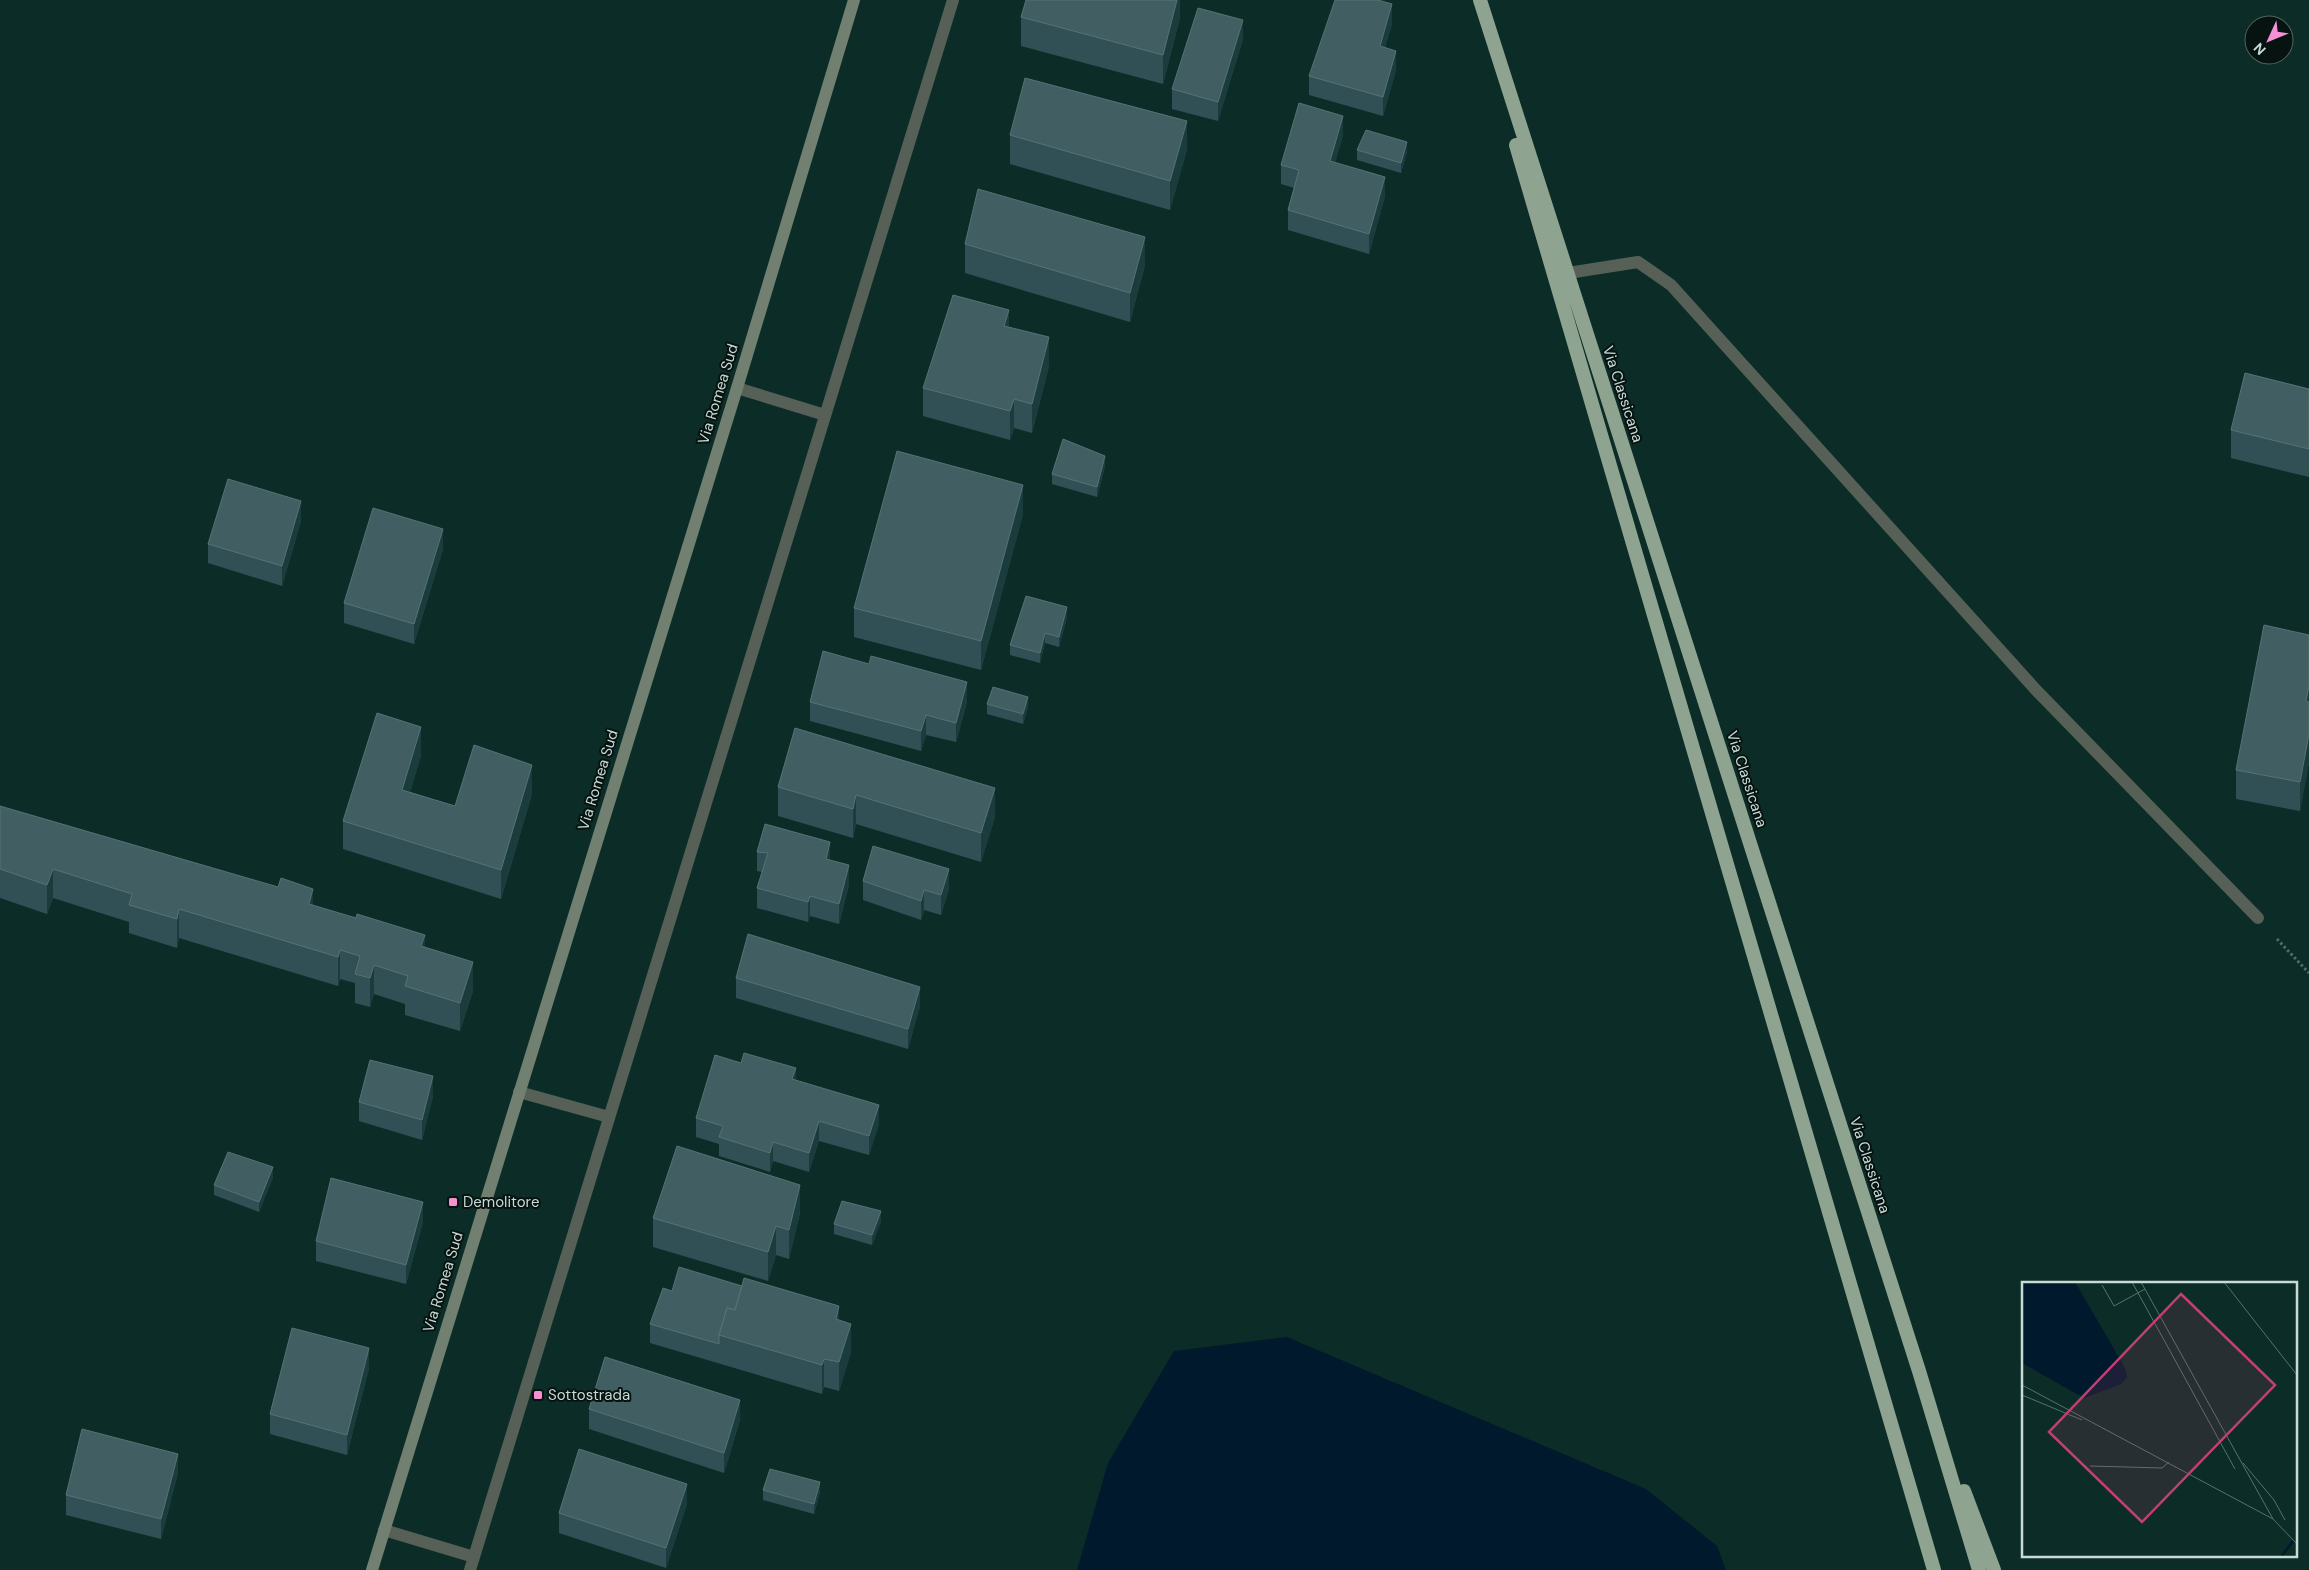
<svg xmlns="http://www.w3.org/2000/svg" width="2309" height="1570" font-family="'DM Sans',sans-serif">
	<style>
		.water { fill: #00192d }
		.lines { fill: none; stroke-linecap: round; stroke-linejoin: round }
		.path { stroke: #516d67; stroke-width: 3; stroke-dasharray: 2.5 2.5; stroke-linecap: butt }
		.service { stroke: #576057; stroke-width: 12 }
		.minor { stroke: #576057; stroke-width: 12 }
		.secondary { stroke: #728072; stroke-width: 12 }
		.trunk { stroke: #8fa490; stroke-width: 14 }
		.wall { fill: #305056 }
		.shaded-wall { fill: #1b3c3d }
		.building { fill: #415f63; stroke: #567275 }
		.poi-dot { fill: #f491d4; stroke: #061310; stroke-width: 2 }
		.labels { text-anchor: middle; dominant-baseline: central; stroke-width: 4; stroke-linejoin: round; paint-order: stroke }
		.street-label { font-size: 15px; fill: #c8dad5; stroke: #061310 }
		.poi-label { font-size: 15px; fill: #c8dad5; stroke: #061310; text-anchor: start }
		.inset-river { fill: none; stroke: #00192d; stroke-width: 2.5 }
		.inset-road { fill: none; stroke: #57726d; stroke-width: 1 }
		.view { fill: #c33f73; fill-opacity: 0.15; stroke: #c33f73; stroke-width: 2.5 }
		.inset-edge { fill: none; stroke: #c8dad5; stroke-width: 2.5 }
	</style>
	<rect width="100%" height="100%" fill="#0c2d27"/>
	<!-- water -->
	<path class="water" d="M1287,1337l359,152 71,57 9,24h-649l31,-107 66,-112z"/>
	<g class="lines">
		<!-- path -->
		<path class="path" d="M2277,939l32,34"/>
		<!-- service -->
		<path class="service" d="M1568,273l70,-11 33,23 365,405 222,228"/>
		<!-- minor -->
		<path class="minor" d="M737,388l88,27
			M519,1092l90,25
			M384,1530l90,27
			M470,1570l483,-1570"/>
		<!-- secondary -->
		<path class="secondary" d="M372,1570l365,-1182 117,-388"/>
		<!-- trunk -->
		<path class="trunk" d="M1480,0l439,1371 60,199
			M1516,145l418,1425
			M1964,1491l30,79"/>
	</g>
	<!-- wall -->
	<path class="wall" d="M1180,0v18l-17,66 -142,-38v-29z
		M1392,24l-7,23 11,23 -13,46 -74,-21v-19z
		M1243,39l-25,82 -46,-12v-20z
		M1010,135l177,14 -17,61 -160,-46z
		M1343,135l-8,27 50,34 -16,58 -81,-24v-20l6,-22 -13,-4v-19z
		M1357,150l50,2 -6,21 -44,-13z
		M965,244l180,21 -15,57 -165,-49z
		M1009,327l40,39 -17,67 -18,-5 -4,12 -87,-24v-28z
		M2309,389v88l-78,-19v-28z
		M1105,466l-8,31 -45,-13v-10z
		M1023,514l-42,156 -127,-33v-29z
		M301,521l-19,65 -74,-23v-19z
		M443,549l-29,95 -70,-21v-20z
		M1067,617l-8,30 -14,-4 -5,20 -30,-8v-10z
		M2309,635v127l-9,49 -64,-12v-29z
		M810,702h157l-11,40 -30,-7 -5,16 -111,-30z
		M987,704l41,3 -5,17 -36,-10z
		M795,728l200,89 -14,45 -125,-38 -3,14 -75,-22v-29z
		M421,756l-11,36 45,14 77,-12 -31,105 -158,-50v-28z
		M0,806l313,99 112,42 48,44 -13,40 -55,-16v-11l-31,-10 -4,13 -15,-4v-20l-15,-4 -2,7 -159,-48 -2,10 -48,-15v-11l-76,-24 -6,16 -47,-16z
		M757,852l73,8 19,25 -10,39 -29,-8 -2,6 -51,-14v-20l5,-16 -5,-1z
		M863,881l86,8 -8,26 -17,-5 -3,10 -58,-20z
		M736,978l184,28 -12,43 -172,-51z
		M796,1080l83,44 -10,31 -50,-14 -10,31 -36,-11 -3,11 -51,-16v-12l-23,-7v-19z
		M433,1096l-11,44 -63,-19v-19z
		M273,1177l-14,35 -45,-17v-10z
		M800,1213l-11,46 -13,-4 -8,26 -115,-34v-29z
		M881,1221l-9,24 -38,-11v-10z
		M423,1222l-17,62 -90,-23v-20z
		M672,1291l167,29 12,32 -12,39 -15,-4 -2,7 -172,-51v-19z
		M369,1368l-22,87 -77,-21v-20z
		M589,1409l151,11 -16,53 -135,-44z
		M178,1473l-17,66 -95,-24v-20z
		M763,1490l57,2 -6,22 -51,-14z
		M687,1504l-21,64 -107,-35v-20z"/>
	<!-- shaded-wall -->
	<path class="shaded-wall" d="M1177,0h3v18l-17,66v-29z
		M1392,4v20l-12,41v-19z
		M1243,20v19l-25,82v-19z
		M1396,51v19l-13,46v-19z
		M1343,116v19l-13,46v-20z
		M1187,121v28l-17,61v-29z
		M1407,142v10l-6,21v-10z
		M1385,177v19l-16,58v-20z
		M1145,237v28l-15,57v-29z
		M1009,310v29l-5,-13z
		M1049,337v29l-17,67v-29z
		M1014,399v29l-4,12v-29z
		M1105,456v10l-8,31v-10z
		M1023,485v29l-42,156v-29z
		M301,501v20l-19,65v-20z
		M443,529v20l-29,95v-20z
		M1067,607v10l-8,30v-10z
		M1045,633v10l-5,20v-10z
		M967,682v20l-11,40v-19z
		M2309,686v28l-3,-13z
		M1028,697v10l-5,17v-10z
		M926,715v20l-5,16v-20z
		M421,727v29l-19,63v-29z
		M2309,734v28l-9,49v-29z
		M532,765v29l-31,105v-29z
		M995,788v29l-14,45v-29z
		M856,795v29l-3,14v-29z
		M830,842v20l-4,-3z
		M849,865v20l-10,39v-20z
		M53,869v29l-6,16v-29z
		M949,869v20l-8,26v-20z
		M313,889v28l-4,-13z
		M924,890v20l-3,10v-19z
		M810,896v20l-2,6v-20z
		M179,909v29l-2,10v-29z
		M425,935v28l-4,-17z
		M340,950v29l-2,7v-29z
		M473,962v29l-13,40v-28z
		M374,965v29l-4,13v-29z
		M920,987v19l-12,43v-20z
		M796,1068v19l-4,-8z
		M433,1076v20l-11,44v-20z
		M879,1105v19l-10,31v-19z
		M819,1121v20l-10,31v-19z
		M773,1142v19l-3,11v-19z
		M273,1167v10l-14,35v-10z
		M800,1185v28l-11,46v-29z
		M423,1202v20l-17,62v-19z
		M881,1211v10l-9,24v-10z
		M776,1226v29l-8,26v-29z
		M839,1306v29l-3,-16z
		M851,1324v28l-12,39v-29z
		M369,1348v20l-22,87v-20z
		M824,1359v28l-2,7v-29z
		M740,1400v20l-16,53v-20z
		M178,1454v19l-17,66v-20z
		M820,1482v10l-6,22v-10z
		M687,1484v20l-21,64v-20z"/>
	<!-- building -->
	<path class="building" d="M1026,0h151l-14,55 -142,-38z
		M1335,0h43l14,4 -12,42 16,5 -13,46 -74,-21z
		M1198,8l45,12 -25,82 -46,-13z
		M1025,78l162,43 -17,60 -160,-46z
		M1299,103l44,13 -13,45 55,16 -16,57 -81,-24 11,-40 -18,-5z
		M1366,130l41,12 -6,21 -44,-13z
		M978,189l167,48 -15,56 -165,-49z
		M953,295l56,15 -5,16 45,11 -17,67 -18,-5 -4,12 -87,-23z
		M2245,373l64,16v60l-78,-19z
		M1063,439l42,17 -8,31 -45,-13z
		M897,451l126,34 -42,156 -127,-33z
		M228,479l73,22 -19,65 -74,-22z
		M373,508l70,21 -29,95 -70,-21z
		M1026,596l41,11 -8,30 -14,-4 -5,20 -30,-8z
		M2264,625l45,10v51l-3,15 3,1v32l-9,48 -64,-12z
		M823,651l46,13 2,-8 96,26 -11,41 -30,-8 -5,16 -111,-29z
		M993,687l35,10 -5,17 -36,-10z
		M377,713l44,14 -19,63 53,16 19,-61 58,20 -31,105 -158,-49z
		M795,728l200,60 -14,45 -125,-38 -3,14 -75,-22z
		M0,806l278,81 3,-9 32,11 -4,15 47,14 1,-4 68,21 -4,11 52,16 -13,41 -55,-17 3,-10 -34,-11 -4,13 -15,-4 5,-18 -20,-6 -2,7 -159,-48 -2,10 -48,-14 3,-11 -79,-25 -6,16 -47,-16z
		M765,824l65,18 -4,17 23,6 -10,39 -29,-8 -2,6 -51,-14 11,-35 -11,-1z
		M873,846l76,23 -8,26 -17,-5 -3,11 -58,-20z
		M748,934l172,53 -12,42 -172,-51z
		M744,1053l52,15 -4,11 87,26 -10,31 -50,-15 -10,32 -36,-11 -3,11 -51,-16 4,-11 -27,-8 19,-63 26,8z
		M370,1060l63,16 -11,44 -63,-18z
		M677,1146l123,39 -11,45 -13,-4 -8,26 -115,-34z
		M228,1152l45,15 -14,35 -45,-17z
		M331,1178l92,24 -17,63 -90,-24z
		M842,1201l39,10 -9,24 -38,-11z
		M679,1267l63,19 -7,24 -8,-2 -8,27v9l-69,-20 13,-36 9,3z
		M744,1278l95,28 -3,13 15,5 -12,38 -15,-3 -2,6 -103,-30 8,-27 8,2z
		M292,1328l77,20 -22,87 -77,-21z
		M605,1357l135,43 -16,53 -135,-44z
		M82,1429l96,25 -17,65 -95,-24z
		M579,1449l108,35 -21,64 -107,-35z
		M770,1469l50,13 -6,22 -51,-14z"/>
	<!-- markers -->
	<g class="poi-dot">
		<rect x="448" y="1197" width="10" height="10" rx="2.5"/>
		<rect x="533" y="1390" width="10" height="10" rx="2.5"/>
	</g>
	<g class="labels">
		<!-- street labels -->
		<g class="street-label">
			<text transform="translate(718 394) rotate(-73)">Via Romea Sud</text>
			<text transform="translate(1623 394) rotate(72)">Via Classicana</text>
			<text transform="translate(1747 779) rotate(72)">Via Classicana</text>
			<text transform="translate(598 780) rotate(-73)">Via Romea Sud</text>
			<text transform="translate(1870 1165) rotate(72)">Via Classicana</text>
			<text transform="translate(443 1282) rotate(-73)">Via Romea Sud</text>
		</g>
		<!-- poi labels -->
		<g class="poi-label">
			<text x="463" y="1202">Demolitore</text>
			<text x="548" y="1395">Sottostrada</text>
		</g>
	</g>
	<!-- overview -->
	<g transform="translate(2022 1282)">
		<rect width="275" height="275" fill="#0c2d27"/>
		<path d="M0,0h53l49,84 3,11 -6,7 -37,14 -62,-35z" fill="#00192d"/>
		<path class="inset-river" d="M259,275l12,-16"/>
		<path class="inset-road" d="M110,0l103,187M119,0l132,237 24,25M202,0l73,93M80,3l12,21 31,-17M0,103l251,134M0,113l60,25M221,181l31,37 11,20M68,184l72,2 7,-6"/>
		<path class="view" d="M159,12l94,91 -133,137 -93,-90z"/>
		<rect width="275" height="275" class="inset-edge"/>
	</g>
	<!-- north arrow -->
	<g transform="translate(2269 40) rotate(226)"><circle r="24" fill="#061310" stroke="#54635f"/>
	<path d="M0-4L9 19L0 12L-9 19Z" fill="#f491d4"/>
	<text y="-8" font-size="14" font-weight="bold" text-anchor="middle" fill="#c8dad5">N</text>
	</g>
</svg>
